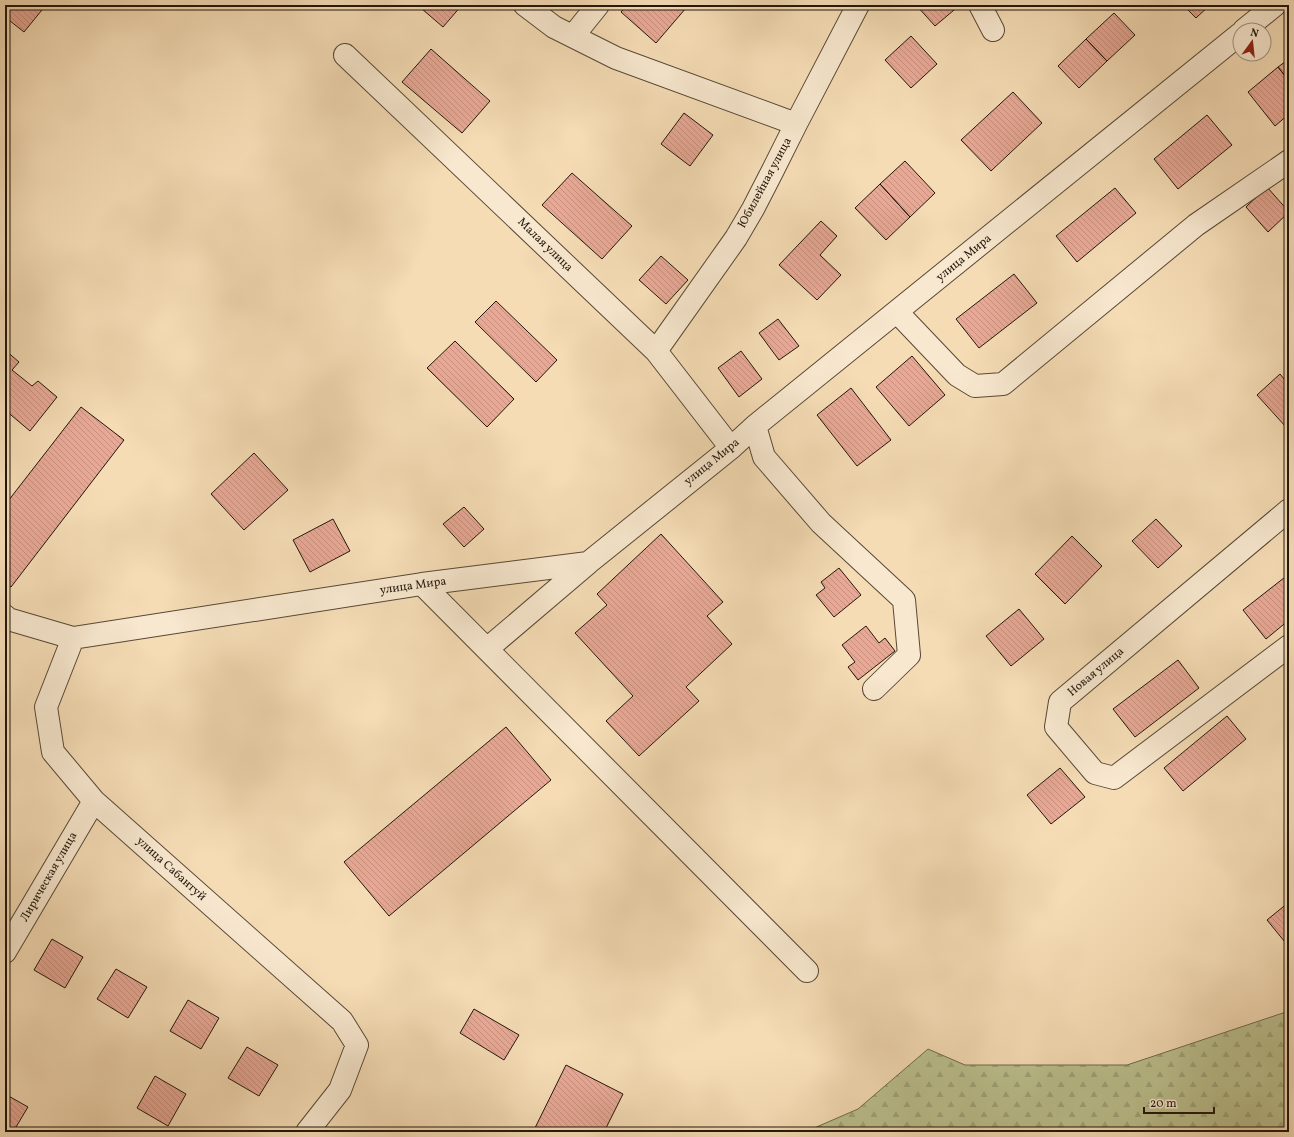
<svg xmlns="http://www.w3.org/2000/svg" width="1294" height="1137" font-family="Vollkorn,serif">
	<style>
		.forest { fill: url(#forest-firs); stroke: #6e6c4c }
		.building { fill: url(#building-back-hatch); stroke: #22170b }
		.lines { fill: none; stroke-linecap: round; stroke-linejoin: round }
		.minor-casing { stroke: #574836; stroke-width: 24 }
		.minor { stroke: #f8e8cf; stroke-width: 22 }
		.labels { text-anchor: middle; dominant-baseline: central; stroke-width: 3; stroke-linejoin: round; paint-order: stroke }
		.street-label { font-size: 12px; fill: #22170b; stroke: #f8e8cf }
	</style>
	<defs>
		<pattern id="forest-firs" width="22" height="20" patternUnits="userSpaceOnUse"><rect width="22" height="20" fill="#bbc08e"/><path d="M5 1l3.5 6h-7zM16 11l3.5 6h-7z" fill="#a0a479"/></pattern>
		<pattern id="building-back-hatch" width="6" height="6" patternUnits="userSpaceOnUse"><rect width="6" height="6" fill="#e8a895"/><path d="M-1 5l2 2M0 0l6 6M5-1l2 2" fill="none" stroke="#c7907f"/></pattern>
	</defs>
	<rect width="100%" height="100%" fill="#f5dcb5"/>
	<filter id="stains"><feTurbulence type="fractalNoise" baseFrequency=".005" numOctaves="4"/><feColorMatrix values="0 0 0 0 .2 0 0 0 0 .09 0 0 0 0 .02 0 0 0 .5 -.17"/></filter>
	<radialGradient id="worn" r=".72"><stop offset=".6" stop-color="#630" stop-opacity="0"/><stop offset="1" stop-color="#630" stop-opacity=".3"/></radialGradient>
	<!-- forest -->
	<path class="forest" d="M1289,1011v121h-484l53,-23 70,-60 37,16h162z"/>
	<!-- building -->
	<path class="building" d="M5,5h41l-22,27 -19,-15z
		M322,5h9l-4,4z
		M426,5h36l-19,22 -21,-18z
		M627,5h56l3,3 -30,35 -35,-31z
		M916,5h44l-25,21z
		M1183,5h27l-14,13z
		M1114,13l21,22 -28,26 -21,-22z
		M911,36l26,28 -26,24 -26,-28z
		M1086,39l21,22 -28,27 -21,-22z
		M431,49l59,52 -28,32 -60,-51z
		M1289,59v22l-11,-14z
		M1278,67l11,14v33l-14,12 -27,-34z
		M1013,92l29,31 -51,48 -30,-31z
		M684,113l29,22 -23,31 -29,-22z
		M1207,115l25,30 -54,44 -24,-30z
		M905,161l30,32 -25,24 -30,-33z
		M572,173l60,53 -30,33 -60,-54z
		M880,184l30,33 -24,23 -31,-32z
		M1267,187l22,25 -21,20 -22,-25z
		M1115,188l21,25 -59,49 -21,-26z
		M821,221l16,15 -17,19 21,20 -24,25 -38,-35z
		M661,256l27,24 -22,24 -27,-24z
		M1014,274l23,29 -58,45 -23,-29z
		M496,301l61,59 -21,22 -61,-60z
		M778,319l21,27 -20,14 -20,-27z
		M455,341l59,58 -27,28 -60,-59z
		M5,350l14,12 -7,8 20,16 6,-5 19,16 -27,34 -25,-21z
		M741,351l21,28 -23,18 -21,-29z
		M912,356l33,39 -36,31 -33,-39z
		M1280,374l4,5 5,-5v51l-3,2 -29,-32z
		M851,388l40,52 -34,26 -40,-51z
		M81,407l43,33 -113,147 -6,-5v-77z
		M254,453l34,37 -44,40 -33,-36z
		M464,507l20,22 -20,18 -21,-23z
		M333,519l17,32 -40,21 -17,-32z
		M1156,519l26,27 -24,22 -26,-27z
		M661,534l62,68 -16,14 25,28 -46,43 13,14 -60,55 -33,-35 27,-25 -58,-63 32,-28 -10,-11z
		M1072,536l30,30 -37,38 -30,-30z
		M839,568l22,27 -27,22 -18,-22 9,-7 -4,-6z
		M1289,574v46l-23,19 -23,-29z
		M1019,609l25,30 -33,27 -25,-30z
		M866,626l13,17 6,-5 10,13 -37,29 -10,-13 7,-5 -13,-17z
		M1178,660l21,28 -64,49 -22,-28z
		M1227,716l19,23 -63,52 -19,-23z
		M506,727l45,53 -162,136 -45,-54z
		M1060,768l25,29 -34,27 -24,-29z
		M1289,902v45l-22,-27z
		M52,939l31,18 -18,31 -31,-18z
		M116,969l31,18 -19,31 -31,-19z
		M188,1000l31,18 -18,31 -31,-18z
		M474,1009l45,26 -15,25 -44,-27z
		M247,1047l31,18 -19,31 -31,-18z
		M566,1065l57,29 -19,38h-71z
		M155,1076l31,18 -18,32 -31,-18z
		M5,1094l23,13 -15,25h-8z"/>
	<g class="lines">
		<!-- minor casing -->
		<g class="minor-casing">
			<path id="minor" d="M525,5l29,22 62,31 180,66
				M980,5l13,25
				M1244,30l31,-25
				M573,36l25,-31
				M345,55l311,296 75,97
				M897,312l60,63 18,11 28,-2 193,-159 93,-64
				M656,351l80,-113 17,-29 19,-37 24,-48 62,-119
				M755,426l9,31 57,66 83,77 5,55 -35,34
				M1289,510l-229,192 -4,25 39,46 19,5 175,-132
				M422,584l385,387
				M5,616l3,3 65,19 349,-54 166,-21 143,-115 24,-22 485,-392
				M73,638l-27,69 7,45 41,49 248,220 15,24 -17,45 -33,42
				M487,649l101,-86
				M5,952l89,-151"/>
		</g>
		<!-- minor -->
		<use href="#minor" class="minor"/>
	</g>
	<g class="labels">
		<!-- street labels -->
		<g class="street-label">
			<text transform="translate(765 183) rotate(-62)">Юбилейная улица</text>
			<text transform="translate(545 245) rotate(44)">Малая улица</text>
			<text transform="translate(964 258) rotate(-39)">улица Мира</text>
			<text transform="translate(712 462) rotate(-39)">улица Мира</text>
			<text transform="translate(413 586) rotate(-8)">улица Мира</text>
			<text transform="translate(1096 672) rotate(-40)">Новая улица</text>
			<text transform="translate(171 869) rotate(42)">улица Сабантуй</text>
			<text transform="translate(49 877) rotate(-60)">Лирическая улица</text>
		</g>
	</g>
	<!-- margin -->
	<rect width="1294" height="1137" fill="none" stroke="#f5dcb5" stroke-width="20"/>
	<rect x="6" y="6" width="1282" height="1125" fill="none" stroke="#22170b" stroke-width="2"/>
	<rect x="10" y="10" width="1274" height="1117" fill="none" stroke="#22170b"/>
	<!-- north arrow -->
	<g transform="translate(1252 42) rotate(15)"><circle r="19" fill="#f8e8cf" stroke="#a29481"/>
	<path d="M0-3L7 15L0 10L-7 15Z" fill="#8f2418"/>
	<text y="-6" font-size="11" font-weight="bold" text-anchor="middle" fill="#22170b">N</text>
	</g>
	<!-- scale -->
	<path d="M1144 1107v6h70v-6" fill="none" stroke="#22170b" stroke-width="2"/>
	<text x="1150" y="1107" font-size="12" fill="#22170b" stroke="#f8e8cf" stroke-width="3" paint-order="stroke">20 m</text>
	<rect width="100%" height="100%" filter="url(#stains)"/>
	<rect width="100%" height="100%" fill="url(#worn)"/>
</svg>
